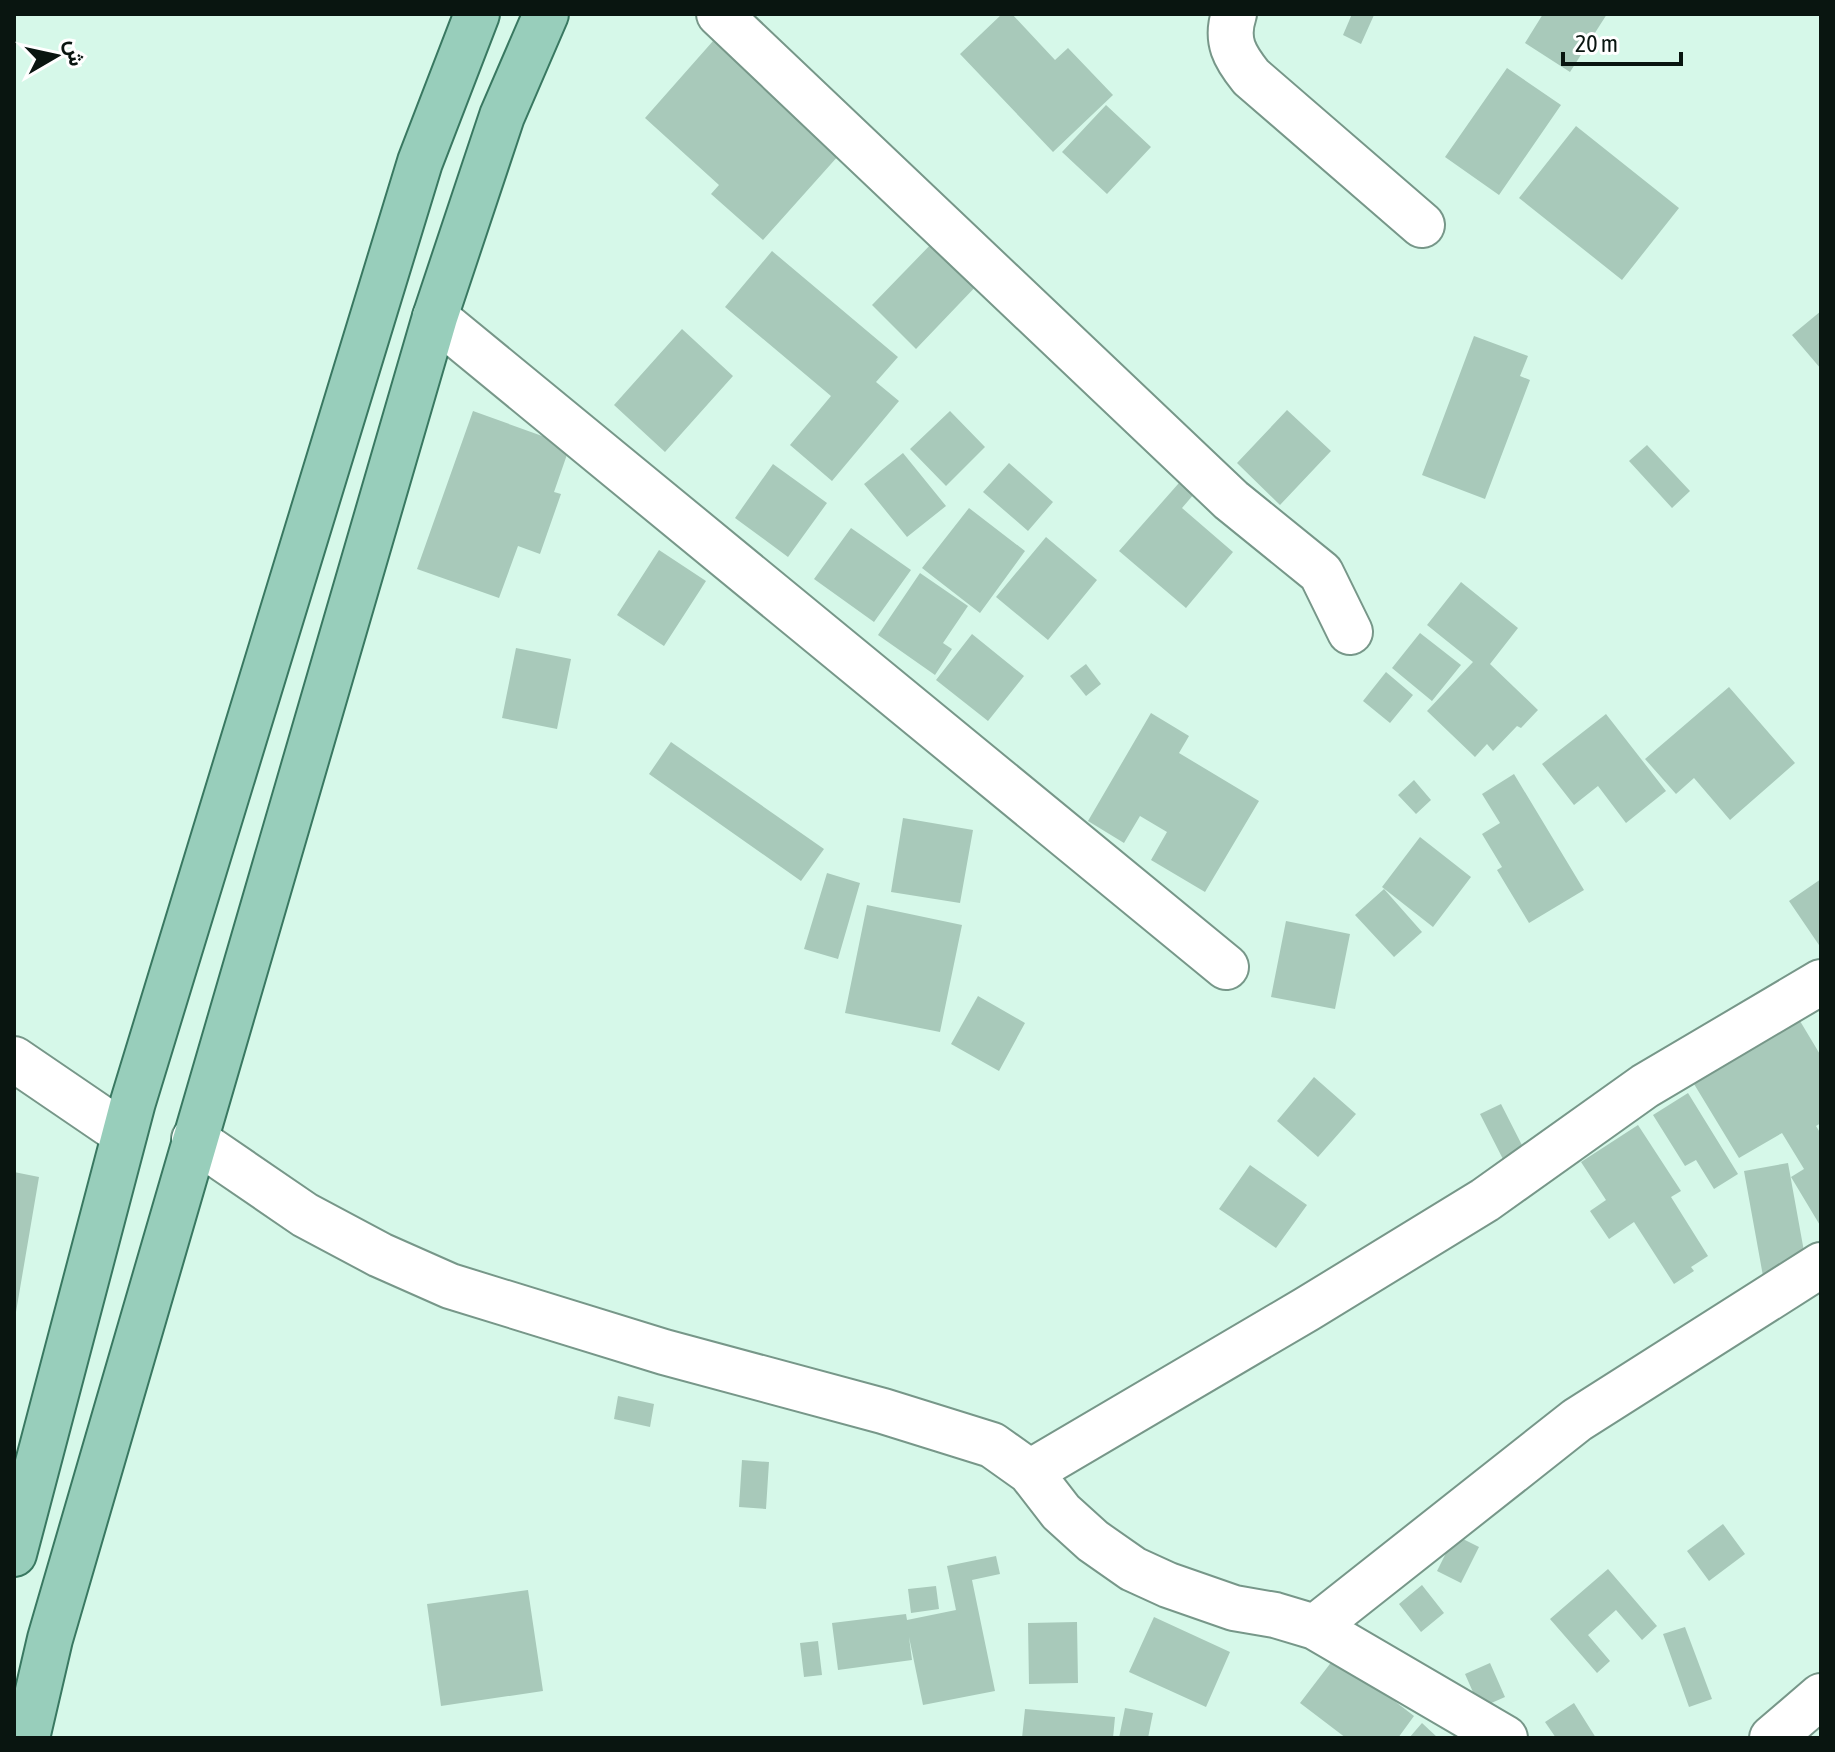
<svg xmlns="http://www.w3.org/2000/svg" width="1835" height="1752" font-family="'Asap Condensed',Vazirmatn,sans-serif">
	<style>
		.building { fill: #a8c9ba }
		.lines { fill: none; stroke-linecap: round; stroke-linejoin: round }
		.minor-casing { stroke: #779789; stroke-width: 48 }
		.primary-casing { stroke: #397861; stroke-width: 48 }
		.minor { stroke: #fff; stroke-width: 44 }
		.primary { stroke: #98cebb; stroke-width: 44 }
	</style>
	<rect width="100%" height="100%" fill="#d6f8e9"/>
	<!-- building -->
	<path class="building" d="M1002,14h10l43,46 13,-12 45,47 -60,57 -93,-98z
		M1352,14l22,1 -13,29 -18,-9z
		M1543,14h64l-37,58 -45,-29z
		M713,41l126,114 -76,85 -52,-46 8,-9 -74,-67z
		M1507,68l54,37 -62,90 -54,-38z
		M1106,105l45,42 -44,47 -45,-42z
		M1576,126l103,82 -57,72 -103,-82z
		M936,239l44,43 -64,67 -44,-44z
		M772,251l126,106 -22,25 23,19 -67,80 -42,-36 41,-49 -106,-89z
		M1821,311v58l-29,-34z
		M682,329l51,47 -68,76 -51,-47z
		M1474,336l54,20 -8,20 10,4 -45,119 -63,-24z
		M1287,410l44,41 -51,54 -43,-42z
		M473,411l97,35 -16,46 7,2 -21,60 -22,-8 -19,52 -82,-29z
		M950,411l35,36 -39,39 -36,-37z
		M1647,445l43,46 -18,17 -43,-47z
		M903,453l43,53 -39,31 -43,-53z
		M1009,463l44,39 -25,29 -45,-39z
		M773,464l54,39 -39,54 -53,-39z
		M1186,475l14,12 -18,21 51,44 -47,56 -67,-57z
		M969,508l56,43 -45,62 -58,-45z
		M851,528l60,42 -37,52 -60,-43z
		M1046,537l51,43 -49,60 -52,-43z
		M659,550l47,31 -42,65 -47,-31z
		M920,573l48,33 -25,37 9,6 -17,26 -57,-40z
		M1461,582l57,46 -28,36 48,46 -17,18 -4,-2 -24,25 -6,-7 -12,13 -48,-46 46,-49 -46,-37z
		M1420,633l41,32 -29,36 -40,-33z
		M972,634l52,42 -36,45 -52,-41z
		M516,648l55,11 -14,70 -55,-11z
		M1086,664l15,20 -15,12 -16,-20z
		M1386,672l27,23 -23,28 -27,-22z
		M1729,687l66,76 -65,57 -36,-42 -18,16 -31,-35z
		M1151,713l38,23 -10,17 80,48 -54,91 -54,-32 16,-28 -27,-16 -16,27 -36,-22z
		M1606,714l60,77 -40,32 -28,-37 -24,19 -32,-41z
		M671,742l153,107 -23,32 -152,-107z
		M1514,774l70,116 -55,33 -32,-53 5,-3 -20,-33 18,-11 -18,-29z
		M1414,780l17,20 -15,14 -18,-19z
		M903,818l70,12 -13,73 -69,-11z
		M1420,837l51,40 -38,50 -51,-40z
		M827,873l33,10 -22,76 -34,-10z
		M1821,879v69l-32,-47z
		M1384,889l38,43 -28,25 -39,-42z
		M867,905l95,20 -22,107 -95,-19z
		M1286,921l64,13 -15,75 -64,-12z
		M978,996l47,27 -26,48 -48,-27z
		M1800,1021l21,35v67l-5,3 5,8v93l-30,-50 13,-8 -22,-36 -43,25 -45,-74z
		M1314,1077l42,37 -38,43 -41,-36z
		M1688,1093l50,81 -24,15 -18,-29 -11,6 -32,-51z
		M1501,1104l26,51 -21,10 -26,-51z
		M1638,1125l43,66 -10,6 37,59 -17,11 3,4 -20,13 -40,-62 -25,17 -19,-28 16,-11 -25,-38z
		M1788,1163l19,105 -44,8 -19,-105z
		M1250,1165l57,40 -31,43 -57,-39z
		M14,1172l25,5 -23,135h-2z
		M618,1396l36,8 -4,23 -36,-8z
		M742,1460l27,2 -3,47 -27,-2z
		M1723,1524l22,30 -36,27 -22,-30z
		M1455,1535l24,12 -18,36 -24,-12z
		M996,1556l4,18 -28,6 23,111 -72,14 -14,-68 3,23 -74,10 -6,-47 74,-9 1,6 49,-10 -9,-44z
		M1608,1569l49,57 -15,14 -26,-30 -28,25 22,26 -13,12 -47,-54z
		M1422,1585l22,28 -23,19 -22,-28z
		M936,1586l3,23 -28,4 -3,-24z
		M528,1590l15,101 -102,15 -14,-102z
		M1154,1617l76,35 -24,55 -77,-35z
		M1077,1622l1,61 -49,1 -1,-61z
		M1685,1627l27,72 -23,8 -26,-73z
		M818,1641l4,34 -18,2 -4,-34z
		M1336,1656l78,60 -16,22h-52l-46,-35z
		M1490,1663l15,34 -25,11 -15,-34z
		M1574,1703l22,35h-40l-11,-16z
		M1125,1708l28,5 -5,25h-29z
		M1025,1709l90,8 -2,21h-91z
		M1422,1723l16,15h-29z"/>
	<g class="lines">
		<!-- minor casing -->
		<g class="minor-casing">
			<path id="minor" d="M719,14l512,486 90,73 29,59
				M1234,14c-9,27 1,43 17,63l171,148
				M435,317l791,650
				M14,1059l110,75
				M194,1139l111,76 75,40 70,31 214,66 219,59 109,34 38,27 31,40 32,29 40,28 35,16 66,23 41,7 40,12 190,111
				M1030,1472l277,-163 178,-109 160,-114 176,-104
				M1315,1627l262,-207 244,-155
				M1772,1738l49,-42"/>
		</g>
		<!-- primary casing -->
		<g class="primary-casing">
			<path id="primary" d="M14,1554l119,-452 287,-940 57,-148
				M27,1738l23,-99 385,-1322 67,-201 44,-102"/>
		</g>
		<!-- minor -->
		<use href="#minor" class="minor"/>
		<!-- primary -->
		<use href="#primary" class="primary"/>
	</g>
	<!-- border -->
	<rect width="1835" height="1752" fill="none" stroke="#091510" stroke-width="32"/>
	<!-- north arrow -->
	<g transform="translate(56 56) rotate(81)" stroke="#ffffff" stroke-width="6" paint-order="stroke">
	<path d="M0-6L14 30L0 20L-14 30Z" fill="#091510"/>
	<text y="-12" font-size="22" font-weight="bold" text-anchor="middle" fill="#091510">ش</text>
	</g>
	<!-- scale -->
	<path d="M1563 52v12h118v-12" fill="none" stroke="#091510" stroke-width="4"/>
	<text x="1575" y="52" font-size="24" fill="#091510" stroke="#ffffff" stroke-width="6" paint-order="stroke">20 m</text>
</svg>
